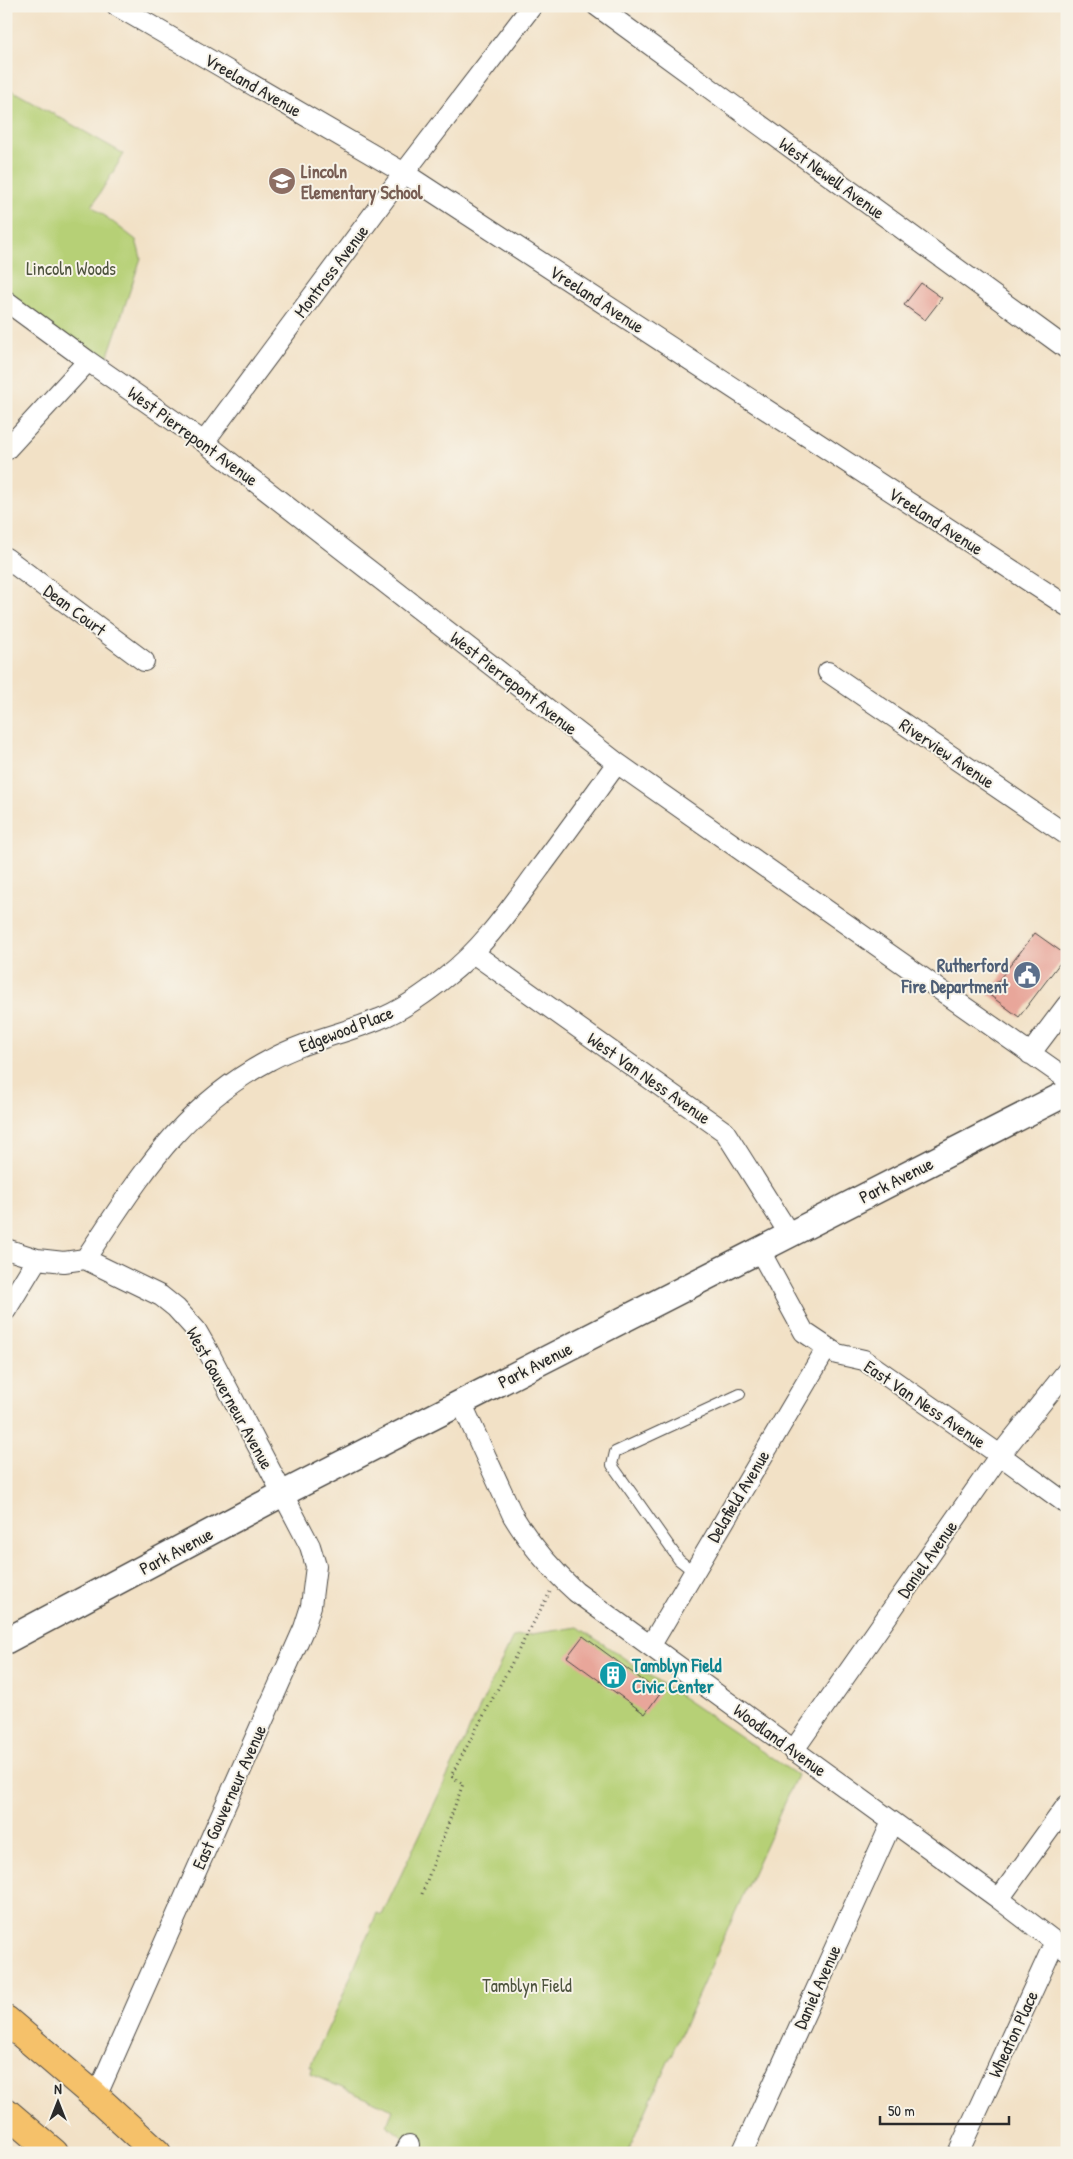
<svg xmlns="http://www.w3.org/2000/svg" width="1073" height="2159" font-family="'Patrick Hand',sans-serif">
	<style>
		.green { fill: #b6d076; stroke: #707e50 }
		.building { fill: #e8a69a }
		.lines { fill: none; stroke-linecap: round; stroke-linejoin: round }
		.service-casing { stroke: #494642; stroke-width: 12 }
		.minor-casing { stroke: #494642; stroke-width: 22 }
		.tertiary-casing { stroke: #494642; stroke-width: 28 }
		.primary-casing { stroke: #494642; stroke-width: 30 }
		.motorway-casing { stroke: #494642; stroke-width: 30 }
		.path { stroke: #494642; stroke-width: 3; stroke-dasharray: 1 4; stroke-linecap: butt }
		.service { stroke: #fff; stroke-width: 10 }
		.minor { stroke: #fff; stroke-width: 20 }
		.tertiary { stroke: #fff; stroke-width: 25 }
		.primary { stroke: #f5c16b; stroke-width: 28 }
		.motorway { stroke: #f5c16b; stroke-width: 28 }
		.labels { text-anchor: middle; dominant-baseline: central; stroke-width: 4; stroke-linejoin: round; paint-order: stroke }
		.street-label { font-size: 18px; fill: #2b2b2b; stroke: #f7f3e8 }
		.education-label { font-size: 18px; font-weight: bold; fill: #785e54; stroke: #f7f3e8; text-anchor: start }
		.park-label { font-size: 18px; fill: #4e543e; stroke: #f7f3e8 }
		.service-label { font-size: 18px; font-weight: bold; fill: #4e5e75; stroke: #f7f3e8; text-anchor: end }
		.culture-label { font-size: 18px; font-weight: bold; fill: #0d838f; stroke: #f7f3e8; text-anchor: start }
	</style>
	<rect width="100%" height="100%" fill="#f7f3e8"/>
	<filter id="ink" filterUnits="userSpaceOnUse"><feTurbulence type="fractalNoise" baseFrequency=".02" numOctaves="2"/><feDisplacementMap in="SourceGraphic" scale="10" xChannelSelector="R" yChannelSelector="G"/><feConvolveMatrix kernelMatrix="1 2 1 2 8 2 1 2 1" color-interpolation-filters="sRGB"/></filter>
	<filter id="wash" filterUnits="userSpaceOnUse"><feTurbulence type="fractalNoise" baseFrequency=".0096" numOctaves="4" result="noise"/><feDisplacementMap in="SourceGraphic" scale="20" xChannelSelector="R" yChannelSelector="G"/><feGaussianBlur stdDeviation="1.12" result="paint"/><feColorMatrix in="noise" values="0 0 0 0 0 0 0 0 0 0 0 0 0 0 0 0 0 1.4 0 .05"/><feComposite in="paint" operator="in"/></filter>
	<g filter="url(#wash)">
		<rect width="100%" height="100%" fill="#f2e1c6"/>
		<!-- green -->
		<path class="green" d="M6,87l118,67 -32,52 44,34 5,18 -37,109 -98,-71z
			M578,1627l219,148 -170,378h-204l-36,-28 6,-15 -83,-36 3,-7 -3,-1 28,-59 39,-94 5,2 131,-278z"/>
		<g id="blocks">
			<!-- building -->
			<path class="building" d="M921,283l21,15 -17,22 -21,-15z
				M1035,933l31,22 -47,62 -31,-23z
				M583,1636l77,57 -15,21 -78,-57z"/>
		</g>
	</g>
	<g filter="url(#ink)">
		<use href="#blocks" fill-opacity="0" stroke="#494642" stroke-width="1"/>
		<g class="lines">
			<!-- service casing -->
			<g class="service-casing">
				<path id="service" d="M693,1571l-14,-11 -67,-95 3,-13 125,-58"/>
			</g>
			<!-- minor casing -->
			<g class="minor-casing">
				<path id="minor" d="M117,6l287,167 663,433
					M597,6l470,343
					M6,301l82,60 116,81 413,321 450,316
					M204,442l200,-269 128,-167
					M6,450l82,-89
					M6,558l138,103
					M828,672l239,163
					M473,953l252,179 65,103
					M1030,1054l37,-49
					M6,1249l31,10 27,3 21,-3 76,37 15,12 20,22 12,21 102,195 6,20 -5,40 -7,22 -208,469
					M760,1251l44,81 33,22 27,6 136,95 67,49
					M85,1259c55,-81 94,-151 185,-199 34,-19 73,-26 109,-41 24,-9 47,-26 67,-42 37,-29 63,-67 91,-105 27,-36 54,-73 80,-109
					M6,1310l31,-51
					M461,1402l52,114c17,28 39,54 63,76l423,307 68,52
					M651,1645l175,-296
					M793,1751l207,-296 67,-84
					M999,1899l68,-94
					M405,2153l4,-8
					M742,2153l150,-331
					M958,2153l97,-211"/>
			</g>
			<!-- tertiary casing -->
			<g class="tertiary-casing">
				<path id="tertiary" d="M6,1641l276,-147 785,-401"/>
			</g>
			<!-- primary casing -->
			<g class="primary-casing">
				<path id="primary" d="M6,2020l90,77 61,56"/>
			</g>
			<!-- motorway casing -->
			<g class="motorway-casing">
				<path id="motorway" d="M6,2112l48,41"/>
			</g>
			<!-- path -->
			<path class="path" d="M422,1894l41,-110 -12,-8 99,-184"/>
			<!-- service -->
			<use href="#service" class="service"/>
			<!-- minor -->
			<use href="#minor" class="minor"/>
			<!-- tertiary -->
			<use href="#tertiary" class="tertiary"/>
			<!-- primary -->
			<use href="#primary" class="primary"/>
			<!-- motorway -->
			<use href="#motorway" class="motorway"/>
		</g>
	</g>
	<!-- icons -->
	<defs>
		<g id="school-disc" transform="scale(1.4375)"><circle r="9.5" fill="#8d6e63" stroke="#f7f3e8"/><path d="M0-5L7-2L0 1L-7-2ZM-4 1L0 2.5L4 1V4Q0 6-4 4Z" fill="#fff"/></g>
		<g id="civic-disc" transform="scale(1.4375)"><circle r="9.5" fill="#5c6f8a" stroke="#f7f3e8"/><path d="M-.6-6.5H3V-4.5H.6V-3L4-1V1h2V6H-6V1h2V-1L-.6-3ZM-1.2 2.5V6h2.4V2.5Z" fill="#fff"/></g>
		<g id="building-disc" transform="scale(1.4375)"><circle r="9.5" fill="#0f9aa8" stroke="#f7f3e8"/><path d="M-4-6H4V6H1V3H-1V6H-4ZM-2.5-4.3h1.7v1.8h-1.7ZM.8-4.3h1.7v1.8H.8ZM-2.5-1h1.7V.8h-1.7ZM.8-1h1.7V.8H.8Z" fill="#fff"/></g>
	</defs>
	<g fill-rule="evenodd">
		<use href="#school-disc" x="282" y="181"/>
		<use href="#civic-disc" x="1027" y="975"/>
		<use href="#building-disc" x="613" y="1675"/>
	</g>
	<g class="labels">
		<!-- street labels -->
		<g class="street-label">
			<text transform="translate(253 85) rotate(30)">Vreeland Avenue</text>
			<text transform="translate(832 178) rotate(36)">West Newell Avenue</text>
			<text transform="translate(331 271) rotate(-53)">Montross Avenue</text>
			<text transform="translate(597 299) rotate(33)">Vreeland Avenue</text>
			<text transform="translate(193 436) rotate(36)">West Pierrepont Avenue</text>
			<text transform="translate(936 521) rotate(33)">Vreeland Avenue</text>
			<text transform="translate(75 610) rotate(37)">Dean Court</text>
			<text transform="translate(514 683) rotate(38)">West Pierrepont Avenue</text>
			<text transform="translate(947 753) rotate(34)">Riverview Avenue</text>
			<text transform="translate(346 1029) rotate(-21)">Edgewood Place</text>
			<text transform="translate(649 1078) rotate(35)">West Van Ness Avenue</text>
			<text transform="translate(896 1180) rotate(-27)">Park Avenue</text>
			<text transform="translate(535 1365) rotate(-27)">Park Avenue</text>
			<text transform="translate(230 1398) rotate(61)">West Gouverneur Avenue</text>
			<text transform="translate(925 1404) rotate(34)">East Van Ness Avenue</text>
			<text transform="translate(738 1496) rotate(-59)">Delafield Avenue</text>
			<text transform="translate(176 1551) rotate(-28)">Park Avenue</text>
			<text transform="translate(927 1559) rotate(-55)">Daniel Avenue</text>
			<text transform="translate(780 1740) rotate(36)">Woodland Avenue</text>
			<text transform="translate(229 1797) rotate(-66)">East Gouverneur Avenue</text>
			<text transform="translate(817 1987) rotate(-66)">Daniel Avenue</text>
			<text transform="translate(1013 2034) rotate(-65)">Wheaton Place</text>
		</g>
		<!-- education labels -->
		<g class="education-label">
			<text x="301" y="171">Lincoln<tspan x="301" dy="21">Elementary School</tspan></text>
		</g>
		<!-- park labels -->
		<g class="park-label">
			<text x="71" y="268">Lincoln Woods</text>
			<text x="527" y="1985">Tamblyn Field</text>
		</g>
		<!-- service labels -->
		<g class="service-label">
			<text x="1008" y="965">Rutherford<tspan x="1008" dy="21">Fire Department</tspan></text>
		</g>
		<!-- culture labels -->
		<g class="culture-label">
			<text x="632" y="1665">Tamblyn Field<tspan x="632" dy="21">Civic Center</tspan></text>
		</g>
	</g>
	<!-- margin -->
	<rect width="1073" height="2159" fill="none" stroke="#f7f3e8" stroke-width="25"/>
	<!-- north arrow -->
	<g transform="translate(58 2102)" stroke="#f7f3e8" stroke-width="4" paint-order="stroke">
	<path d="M0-4L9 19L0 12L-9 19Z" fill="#2b2b2b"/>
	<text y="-8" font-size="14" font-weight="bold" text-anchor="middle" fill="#2b2b2b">N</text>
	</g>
	<!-- scale -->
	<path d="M880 2116v8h129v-8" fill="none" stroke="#2b2b2b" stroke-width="2.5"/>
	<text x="888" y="2116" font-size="15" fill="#2b2b2b" stroke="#f7f3e8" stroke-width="4" paint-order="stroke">50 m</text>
</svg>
